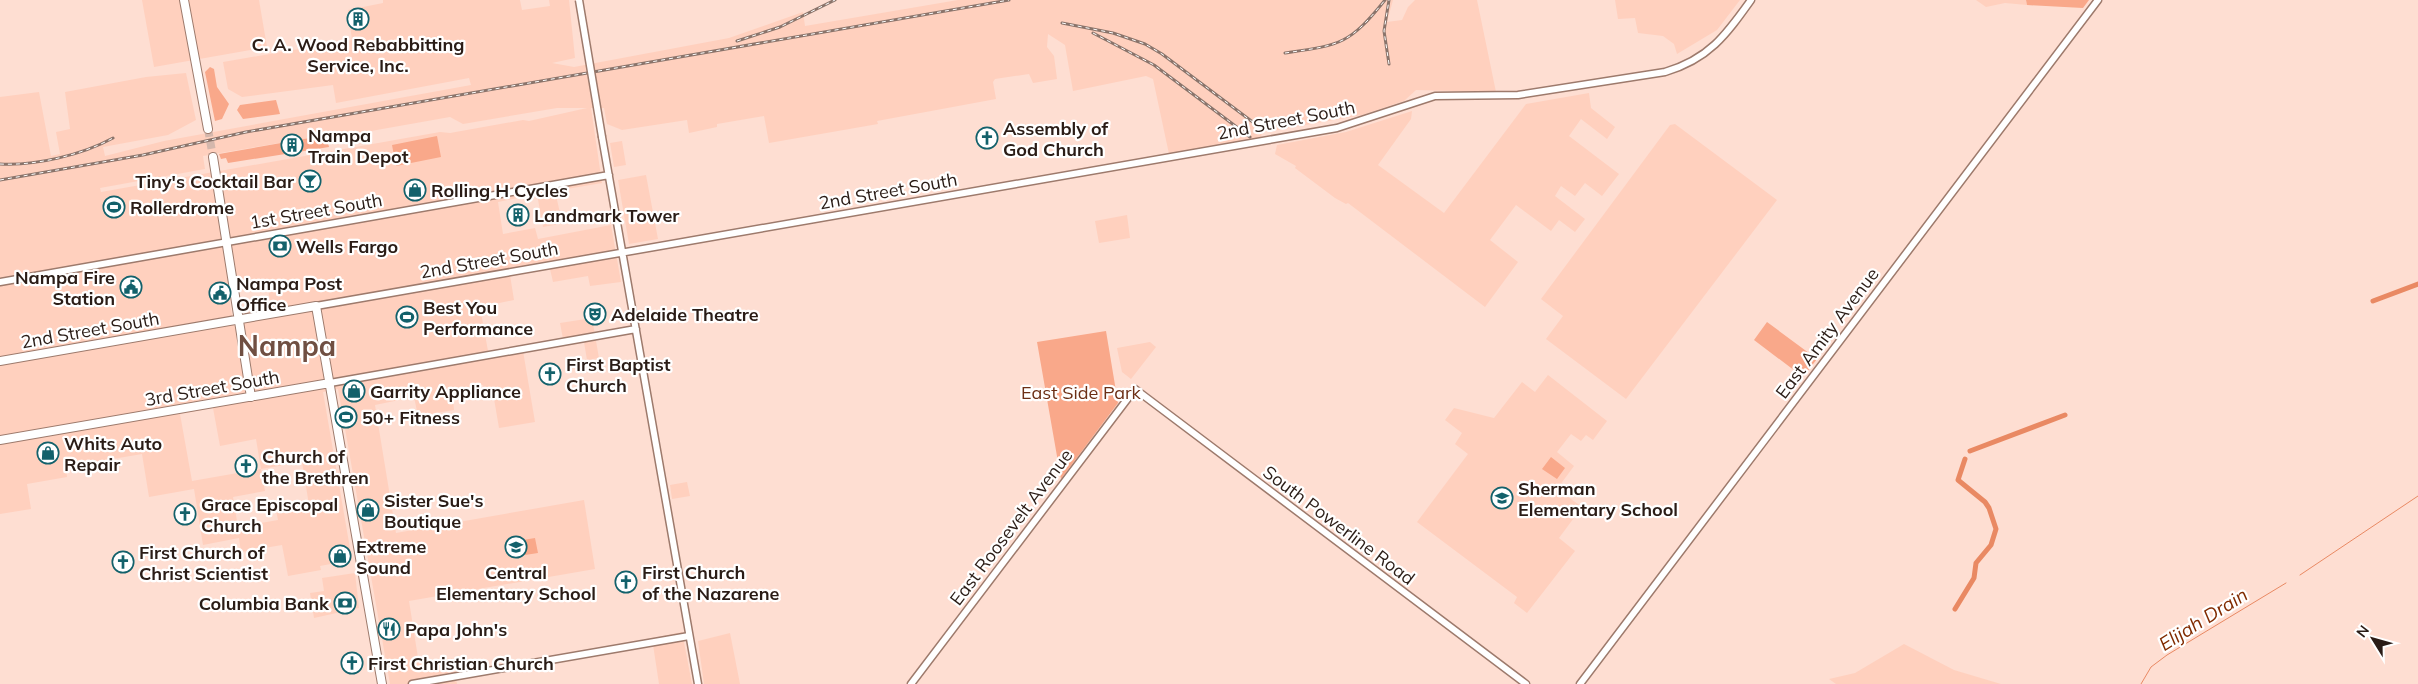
<svg xmlns="http://www.w3.org/2000/svg" width="2418" height="684" font-family="Mulish,sans-serif">
	<style>
		.built { fill: #ffd0be; fill-rule: evenodd }
		.green { fill: #f9a88a }
		.lines { fill: none; stroke-linecap: round; stroke-linejoin: round }
		.stream { stroke: #e98963; stroke-width: 1 }
		.canal { stroke: #e98963; stroke-width: 5 }
		.primary-tunnel { stroke: #d4b7ac; stroke-width: 8; stroke-dasharray: 8 4; stroke-linecap: butt }
		.secondary-casing { stroke: #9d7a6c; stroke-width: 9 }
		.primary-casing { stroke: #9d7a6c; stroke-width: 10 }
		.secondary { stroke: #fff; stroke-width: 6 }
		.primary { stroke: #fff; stroke-width: 8 }
		.rail-casing { stroke: #8a746b; stroke-width: 3 }
		.rail { stroke: #fff; stroke-width: 1; stroke-dasharray: 4; stroke-linecap: butt }
		.secondary-bridge-casing { stroke: #9d7a6c; stroke-width: 9; stroke-linecap: butt }
		.secondary-bridge { stroke: #fff; stroke-width: 6 }
		.labels { text-anchor: middle; dominant-baseline: central; stroke-width: 4.5; stroke-linejoin: round; paint-order: stroke }
		.poi-label { font-size: 18px; font-weight: bold; fill: #2a1c16; stroke: #fff; text-anchor: start }
		.street-label { font-size: 18px; fill: #2a1c16; stroke: #fff }
		.park-label { font-size: 18px; fill: #6c2f15; stroke: #fff }
		.water-label { font-size: 19px; font-style: italic; fill: #812b00; stroke: #fff }
		.town-label { font-size: 28px; font-weight: bold; fill: #704f42; stroke: #fff }
	</style>
	<rect width="100%" height="100%" fill="#feded2"/>
	<!-- built -->
	<path class="built" d="M142,0h117l8,47 -113,20z
		M383,0h137l2,10 28,-4 -1,-6h20l6,58 -23,5 22,4 155,-29 74,-26 2,14 153,-26h435l-6,22 15,-2 6,-13 7,-7h62l19,92 -80,-2 -12,11 -42,14 -90,16 -9,-7 -2,14 -92,16 -16,-75 -7,-3 -73,15 -8,-46 -17,-11 -1,13 7,9 3,23 -24,4 -4,-9 -34,5 -2,3 3,17 -119,22 1,3 -109,19 -5,-27 -47,8v3l-28,6 -2,-13 -65,10 -15,-6 -3,-16h-13l11,75 -47,8 5,22 14,-2 2,10 -33,6 -6,-33 -39,8 5,32 32,-6 3,11 73,-14 10,57 -31,4 -2,-10 -35,6 -3,-13 -40,6 4,25 -34,7 8,44 34,-6 13,77 -36,6 -7,-41 -8,1 -1,-3 -31,5 2,20 -36,6 -4,-19 -39,8 21,128 188,-33 11,69 -186,32 10,63 33,-6 5,26h-67l-52,-295 -15,3 29,168 -32,6 1,4 -33,6 -6,-31 -41,7 -2,-14 -36,7 -9,-56 -45,8 -7,-43 -76,13 1,10 -40,7 4,25 -31,5v-417l39,-5 12,64 9,-2 -4,-22 14,-3 -5,-37 81,-15 40,-4 10,47 -28,15 -65,12 2,9 59,-15 307,-56 -2,-7 -133,25 -3,-18 -91,12 -14,-8 -5,-27 129,-22 -4,-30 35,-7zM557,108h30l-58,13 -6,-1 -73,13 -10,-1 -339,60 -1,-4 105,-19 -2,-13 112,-19 56,-6 79,-14 13,7zM266,280l6,29 -27,5 -2,10 -9,2 -7,-39zM213,408l7,38 36,-7 5,30 -69,12 -12,-67zM302,462l7,43 -33,5 2,10 -40,7 -5,-30 32,-6 -4,-22z
		M1615,0h125l-23,30 -40,24 -3,-10 -11,-8 -25,-3 -3,-15 -17,1z
		M1976,0h50l1,5 -22,-2 -19,4z
		M1589,93l2,15 24,19 -8,12 -26,-20 -12,17 50,38 -17,22 -17,-13 -10,13 -14,-10 -6,10 30,23 -10,13 -16,-12 -8,11 -35,-26 -26,35 28,22 -33,45 -137,-104 -2,1 -11,-6 -40,-30 1,-2 -21,-12 2,-9 69,-13 66,-21 -1,8 -33,46 66,48 82,-109z
		M1675,124l102,76 -151,199 -80,-60 17,-23 -22,-17 129,-174z
		M622,141l4,24 -12,2 -4,-24z
		M646,175l12,64 -29,5 -11,-64z
		M1127,215l3,23 -31,5 -4,-22z
		M592,318l7,40 -12,2 -4,-24 -20,3 -3,-16z
		M1150,342l6,5 -25,32 -9,-7 -5,-24z
		M1548,375l59,46 -14,19 -7,-5 -5,6 -10,-7 -14,18 17,14 -17,23 25,18 -23,31 16,13 -48,62 -13,-10 3,-6 -100,-75 51,-68 -13,-10 7,-11 -17,-13 9,-12 40,10 28,-36 13,10z
		M687,482l3,14 -18,3 -2,-14z
		M355,573l4,35 -45,10 -4,-25 14,-2 -2,-13z
		M682,632l10,52h-33l-7,-46z
		M730,633l10,51h-36l-6,-43z
		M1904,644l50,26 47,14h-165l-7,-5 26,-6z"/>
	<!-- green -->
	<path class="green" d="M2026,0h63l-6,8 -56,-3z
		M210,67l4,2 3,18 12,17 -7,15 -7,2 -10,-49z
		M276,100l4,14 -37,5 -6,-9 3,-5z
		M371,131l1,5 -44,7 1,4 -101,16 -2,-5 -5,1 -2,-5 96,-17z
		M437,136l4,21 -45,9 -4,-21z
		M1767,322l50,37 -14,18 -49,-37z
		M1106,331l12,72 -57,76 -24,-137z
		M1551,457l14,11 -8,11 -15,-10z
		M535,538l3,15 -13,2 -2,-15z"/>
	<g class="lines">
		<!-- stream -->
		<path class="stream" d="M2300,575l118,-79
			M2141,684l10,-17 16,-12 119,-72"/>
		<!-- canal -->
		<path class="canal" d="M2373,301l45,-17
			M1970,451l95,-36
			M1955,609l19,-31 2,-15 15,-18 5,-16 -7,-21 -4,-6 -27,-22 7,-21"/>
		<!-- primary-tunnel -->
		<path class="primary-tunnel" d="M208,129l5,28"/>
		<!-- secondary casing -->
		<g class="secondary-casing">
			<path id="secondary" d="M602,137l96,547
				M0,282l609,-107
				M316,306l1021,-178 98,-32 83,-1 147,-23c44,-13 61,-37 86,-72
				M330,383l306,-54
				M412,684l277,-48
				M911,684l224,-295 391,295
				M1580,684l518,-684"/>
		</g>
		<!-- primary casing -->
		<g class="primary-casing">
			<path id="primary" d="M184,0l24,129
				M213,157l38,240
				M0,361l316,-55 66,378
				M0,440l330,-57"/>
		</g>
		<!-- secondary -->
		<use href="#secondary" class="secondary"/>
		<!-- primary -->
		<use href="#primary" class="primary"/>
		<!-- rail casing -->
		<g class="rail-casing">
			<path id="rail" d="M1062,23l51,10 32,11 17,10 96,72
				M1093,33l61,32 96,72
				M737,41l43,-14 55,-27
				M1285,53c55,-8 64,-8 100,-53
				M1389,64l-5,-33 5,-31
				M0,164c35,2 82,-9 113,-26
				M0,180l143,-25 103,-23 763,-132"/>
		</g>
		<!-- rail -->
		<use href="#rail" class="rail"/>
		<!-- secondary-bridge casing -->
		<g class="secondary-bridge-casing">
			<path id="secondary-bridge" d="M579,0l23,137"/>
		</g>
		<!-- secondary-bridge -->
		<use href="#secondary-bridge" class="secondary-bridge"/>
	</g>
	<!-- icons -->
	<defs>
		<g id="building-ring" transform="scale(1.125)"><circle r="9.5" fill="#fff" stroke="#13616b" stroke-width="1.5"/><path d="M-4-6H4V6H1V3H-1V6H-4ZM-2.5-4.3h1.7v1.8h-1.7ZM.8-4.3h1.7v1.8H.8ZM-2.5-1h1.7V.8h-1.7ZM.8-1h1.7V.8H.8Z" fill="#13616b"/></g>
		<g id="church-ring" transform="scale(1.125)"><circle r="9.5" fill="#fff" stroke="#13616b" stroke-width="1.5"/><path d="M-1.2-6h2.4v3.5h3.3v2.4h-3.3V6h-2.4V-.1h-3.3v-2.4h3.3Z" fill="#13616b"/></g>
		<g id="bar-ring" transform="scale(1.125)"><circle r="9.5" fill="#fff" stroke="#13616b" stroke-width="1.5"/><path d="M-6-5H6L.8 .8V4.5H3.5V6h-7V4.5H-.8V.8Z" fill="#13616b"/></g>
		<g id="shop-ring" transform="scale(1.125)"><circle r="9.5" fill="#fff" stroke="#13616b" stroke-width="1.5"/><path d="M-5-2.5h2.3a2.7 3.5 0 0 1 5.4 0H5L5.5 6h-11ZM-1.5-2.5h3a1.5 2.3 0 0 0-3 0Z" fill="#13616b"/></g>
		<g id="stadium-ring" transform="scale(1.125)"><circle r="9.5" fill="#fff" stroke="#13616b" stroke-width="1.5"/><path d="M0-5a6.5 5 0 1 0 0 10a6.5 5 0 1 0 0-10ZM-3.5-1.8h7v3.6h-7Z" fill="#13616b"/></g>
		<g id="bank-ring" transform="scale(1.125)"><circle r="9.5" fill="#fff" stroke="#13616b" stroke-width="1.5"/><path d="M-6-4H6V4H-6ZM0-2.3a2.3 2.3 0 1 0 0 4.6a2.3 2.3 0 1 0 0-4.6Z" fill="#13616b"/></g>
		<g id="civic-ring" transform="scale(1.125)"><circle r="9.5" fill="#fff" stroke="#13616b" stroke-width="1.5"/><path d="M-.6-6.5H3V-4.5H.6V-3L4-1V1h2V6H-6V1h2V-1L-.6-3ZM-1.2 2.5V6h2.4V2.5Z" fill="#13616b"/></g>
		<g id="theatre-ring" transform="scale(1.125)"><circle r="9.5" fill="#fff" stroke="#13616b" stroke-width="1.5"/><path d="M-5-5.5Q0-4 5-5.5V0Q5 5 0 6Q-5 5-5 0ZM-3.3-2.5H-1v1.5H-3.3ZM1-2.5H3.3v1.5H1ZM-2.8 1Q0 5.5 2.8 1Z" fill="#13616b"/></g>
		<g id="school-ring" transform="scale(1.125)"><circle r="9.5" fill="#fff" stroke="#13616b" stroke-width="1.5"/><path d="M0-5L7-2L0 1L-7-2ZM-4 1L0 2.5L4 1V4Q0 6-4 4Z" fill="#13616b"/></g>
		<g id="restaurant-ring" transform="scale(1.125)"><circle r="9.5" fill="#fff" stroke="#13616b" stroke-width="1.5"/><path d="M-5-6h1v4h1v-4h1v4h1v-4h1v5L-1.5 .5V6h-2V.5L-5-1ZM5-6V6H3V1.5H1.5Q1.5-4 5-6Z" fill="#13616b"/></g>
	</defs>
	<g fill-rule="evenodd">
		<use href="#building-ring" x="358" y="19"/>
		<use href="#church-ring" x="987" y="138"/>
		<use href="#building-ring" x="292" y="145"/>
		<use href="#bar-ring" x="310" y="181"/>
		<use href="#shop-ring" x="415" y="190"/>
		<use href="#stadium-ring" x="114" y="207"/>
		<use href="#building-ring" x="518" y="215"/>
		<use href="#bank-ring" x="280" y="246"/>
		<use href="#civic-ring" x="131" y="287"/>
		<use href="#civic-ring" x="220" y="293"/>
		<use href="#theatre-ring" x="595" y="314"/>
		<use href="#stadium-ring" x="407" y="317"/>
		<use href="#church-ring" x="550" y="374"/>
		<use href="#shop-ring" x="354" y="391"/>
		<use href="#stadium-ring" x="346" y="417"/>
		<use href="#shop-ring" x="48" y="453"/>
		<use href="#church-ring" x="246" y="466"/>
		<use href="#school-ring" x="1502" y="498"/>
		<use href="#shop-ring" x="368" y="510"/>
		<use href="#church-ring" x="185" y="514"/>
		<use href="#school-ring" x="516" y="547"/>
		<use href="#shop-ring" x="340" y="556"/>
		<use href="#church-ring" x="123" y="562"/>
		<use href="#church-ring" x="626" y="582"/>
		<use href="#bank-ring" x="345" y="603"/>
		<use href="#restaurant-ring" x="389" y="629"/>
		<use href="#church-ring" x="352" y="663"/>
	</g>
	<g class="labels">
		<!-- poi labels -->
		<g class="poi-label">
			<text x="358" y="44" text-anchor="middle">C. A. Wood Rebabbitting<tspan x="358" dy="21">Service, Inc.</tspan></text>
			<text x="1003" y="128">Assembly of<tspan x="1003" dy="21">God Church</tspan></text>
			<text x="308" y="135">Nampa<tspan x="308" dy="21">Train Depot</tspan></text>
			<text x="294" y="181" text-anchor="end">Tiny's Cocktail Bar</text>
			<text x="431" y="190">Rolling H Cycles</text>
			<text x="130" y="207">Rollerdrome</text>
			<text x="534" y="215">Landmark Tower</text>
			<text x="296" y="246">Wells Fargo</text>
			<text x="115" y="277" text-anchor="end">Nampa Fire<tspan x="115" dy="21">Station</tspan></text>
			<text x="236" y="283">Nampa Post<tspan x="236" dy="21">Office</tspan></text>
			<text x="423" y="307">Best You<tspan x="423" dy="21">Performance</tspan></text>
			<text x="611" y="314">Adelaide Theatre</text>
			<text x="566" y="364">First Baptist<tspan x="566" dy="21">Church</tspan></text>
			<text x="370" y="391">Garrity Appliance</text>
			<text x="362" y="417">50+ Fitness</text>
			<text x="64" y="443">Whits Auto<tspan x="64" dy="21">Repair</tspan></text>
			<text x="262" y="456">Church of<tspan x="262" dy="21">the Brethren</tspan></text>
			<text x="1518" y="488">Sherman<tspan x="1518" dy="21">Elementary School</tspan></text>
			<text x="384" y="500">Sister Sue's<tspan x="384" dy="21">Boutique</tspan></text>
			<text x="201" y="504">Grace Episcopal<tspan x="201" dy="21">Church</tspan></text>
			<text x="356" y="546">Extreme<tspan x="356" dy="21">Sound</tspan></text>
			<text x="139" y="552">First Church of<tspan x="139" dy="21">Christ Scientist</tspan></text>
			<text x="516" y="572" text-anchor="middle">Central<tspan x="516" dy="21">Elementary School</tspan></text>
			<text x="642" y="572">First Church<tspan x="642" dy="21">of the Nazarene</tspan></text>
			<text x="329" y="603" text-anchor="end">Columbia Bank</text>
			<text x="405" y="629">Papa John's</text>
			<text x="368" y="663">First Christian Church</text>
		</g>
		<!-- street labels -->
		<g class="street-label">
			<text transform="translate(1286 120) rotate(-11)">2nd Street South</text>
			<text transform="translate(888 191) rotate(-10)">2nd Street South</text>
			<text transform="translate(316 211) rotate(-10)">1st Street South</text>
			<text transform="translate(489 260) rotate(-10)">2nd Street South</text>
			<text transform="translate(90 330) rotate(-10)">2nd Street South</text>
			<text transform="translate(1827 333) rotate(-53)">East Amity Avenue</text>
			<text transform="translate(212 388) rotate(-10)">3rd Street South</text>
			<text transform="translate(1339 525) rotate(37)">South Powerline Road</text>
			<text transform="translate(1011 527) rotate(-53)">East Roosevelt Avenue</text>
		</g>
		<!-- park labels -->
		<g class="park-label">
			<text x="1081" y="392">East Side Park</text>
		</g>
		<!-- water labels -->
		<g class="water-label">
			<text transform="translate(2203 619) rotate(-32)">Elijah Drain</text>
		</g>
		<!-- town labels -->
		<g class="town-label">
			<text x="287" y="345">Nampa</text>
		</g>
	</g>
	<!-- north arrow -->
	<g transform="translate(2373 639) rotate(307)" stroke="#ffffff" stroke-width="4" paint-order="stroke">
	<path d="M0-4L9 19L0 12L-9 19Z" fill="#2a1c16"/>
	<text y="-8" font-size="14" font-weight="bold" text-anchor="middle" fill="#2a1c16">N</text>
	</g>
</svg>
